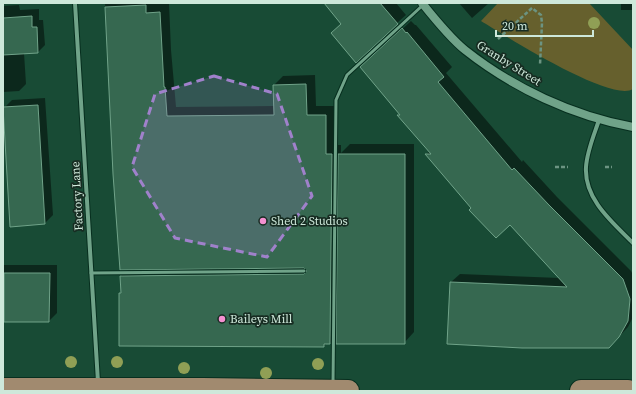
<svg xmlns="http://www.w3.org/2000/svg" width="636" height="394" font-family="'Source Serif 4',serif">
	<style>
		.green { fill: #66602d }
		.shadow { fill: #0007 }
		.building { fill: #366850; stroke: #70a389 }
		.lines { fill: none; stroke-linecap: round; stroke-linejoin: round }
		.lane-casing { stroke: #072f1f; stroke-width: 5 }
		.street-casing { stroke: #072f1f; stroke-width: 6 }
		.secondary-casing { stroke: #072f1f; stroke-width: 10 }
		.primary-casing { stroke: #072f1f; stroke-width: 24 }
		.path { stroke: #6c9482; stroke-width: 2.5; stroke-dasharray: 4 2; stroke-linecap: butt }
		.lane { stroke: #70a389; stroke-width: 3 }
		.street { stroke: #70a389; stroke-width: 4 }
		.secondary { stroke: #70a389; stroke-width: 8 }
		.primary { stroke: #a18a6f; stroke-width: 22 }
		.tree { fill: #909f55 }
		.marked { fill: #a081cb; fill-opacity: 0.2; stroke: #a081cb; stroke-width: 3; stroke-dasharray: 8 5; stroke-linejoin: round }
		.poi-dot { fill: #f590d1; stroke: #172c22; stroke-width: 1.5 }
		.labels { text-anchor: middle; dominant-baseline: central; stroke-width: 3.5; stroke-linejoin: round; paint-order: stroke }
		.street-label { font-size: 12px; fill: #cee8da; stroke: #172c22 }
		.poi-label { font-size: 12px; fill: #cee8da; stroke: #172c22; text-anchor: start }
	</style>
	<rect width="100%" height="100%" fill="#184b35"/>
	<!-- green -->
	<path class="green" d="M498,3h91l44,47v39c-22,14 -129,-54 -152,-68z"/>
	<!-- shadow -->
	<path class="shadow" d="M105,3h64l2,47 5,57 98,-1v-21l9,-9 32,-1 1,31h19v39h6v8l9,-9h64v188l-10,11 -66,-8 -8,8h-3l-3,3 -204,-53 2,-2 -1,-15 8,-7 -15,-95z
		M329,3h67l10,12 -9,8 -55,1z
		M459,3h30l-17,15z
		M621,3h12v7h-12z
		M19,5l1,5 19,-1v11h4l2,25 -7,7 -14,1 2,31 -7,7 -16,1v-86z
		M411,21l4,4h1l36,42 -6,6 76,89 1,-2 34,37 74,74 2,4v42l-5,10 -19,20 -158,-65 9,-8 100,4 -50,-55 -38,-15 -45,-54 3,-3 -32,-36 2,-1 -30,-55z
		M45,98l8,117 -8,8 -41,-115 8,-8z
		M3,265h54v48l-8,8h-46z"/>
	<!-- building -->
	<path class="building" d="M324,3h56l18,21 -42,39 -25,-30 10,-9z
		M146,5v8l14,-1 4,75h1l2,29 107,-1 -1,-30 33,-1 1,31h19v39h6l-2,190h-6v3l-205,-1v-53h2l-1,-17 184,-2 3,-3 -3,-3 -184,2 -7,-96 -8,-167z
		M32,16v11h5l1,26 -35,2v-37z
		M402,28l4,5 1,-1 37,45 -6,5 74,88 2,-2 35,37 74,74 7,20 -2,22 -9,16 -10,11h-87l-75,-4 3,-62 117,5 -57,-62 -14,13 -27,-28 2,-2 -46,-54h6l-34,-39h3l-40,-48z
		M38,105l7,119 -35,3 -7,-120z
		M338,154h67v190h-69z
		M4,273h46l-1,49h-45z"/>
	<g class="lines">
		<!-- lane casing -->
		<g class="lane-casing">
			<path id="lane" d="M91,273l213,-2
				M333,383l3,-283 11,-25 76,-70"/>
		</g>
		<!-- street casing -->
		<g class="street-casing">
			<path id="street" d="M75,3l23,379
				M599,120c-5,15 -12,31 -13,47 -2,32 26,55 47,76"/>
		</g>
		<!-- secondary casing -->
		<g class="secondary-casing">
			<path id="secondary" d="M422,3c12,15 28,35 43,47 48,38 108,66 168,77"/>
		</g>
		<!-- primary casing -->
		<g class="primary-casing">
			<path id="primary" d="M3,389h200l145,2
				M581,391h47"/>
		</g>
		<!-- path -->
		<path class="path" d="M498,39l34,-31 9,7 1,8 -2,42
			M555,167h13
			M605,167h7"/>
		<!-- lane -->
		<use href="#lane" class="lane"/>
		<!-- street -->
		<use href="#street" class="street"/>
		<!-- secondary -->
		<use href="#secondary" class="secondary"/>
		<!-- primary -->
		<use href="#primary" class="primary"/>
	</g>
	<!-- trees -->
	<g class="tree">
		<circle cx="594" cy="23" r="6"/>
		<circle cx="71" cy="362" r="6"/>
		<circle cx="117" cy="362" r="6"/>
		<circle cx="318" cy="364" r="6"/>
		<circle cx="184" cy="368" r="6"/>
		<circle cx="266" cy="373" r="6"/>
	</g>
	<!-- marked area -->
	<path class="marked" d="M214,76l63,18 35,102 -45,61 -92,-19 -43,-71 23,-73z"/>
	<!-- markers -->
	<g class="poi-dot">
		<circle cx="263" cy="221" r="4"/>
		<circle cx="222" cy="319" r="4"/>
	</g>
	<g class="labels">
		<!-- street labels -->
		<g class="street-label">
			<text transform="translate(509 63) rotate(32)">Granby Street</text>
			<text transform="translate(77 196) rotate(-93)">Factory Lane</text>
		</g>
		<!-- poi labels -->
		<g class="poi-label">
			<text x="271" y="221">Shed 2 Studios</text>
			<text x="230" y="319">Baileys Mill</text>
		</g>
	</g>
	<!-- border -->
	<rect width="636" height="394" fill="none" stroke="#cee8da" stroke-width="8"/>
	<!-- scale -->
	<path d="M496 30v6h97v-6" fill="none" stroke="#cee8da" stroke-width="2"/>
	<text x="502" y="30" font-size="12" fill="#cee8da" stroke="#172c22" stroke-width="3" paint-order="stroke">20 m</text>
</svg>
